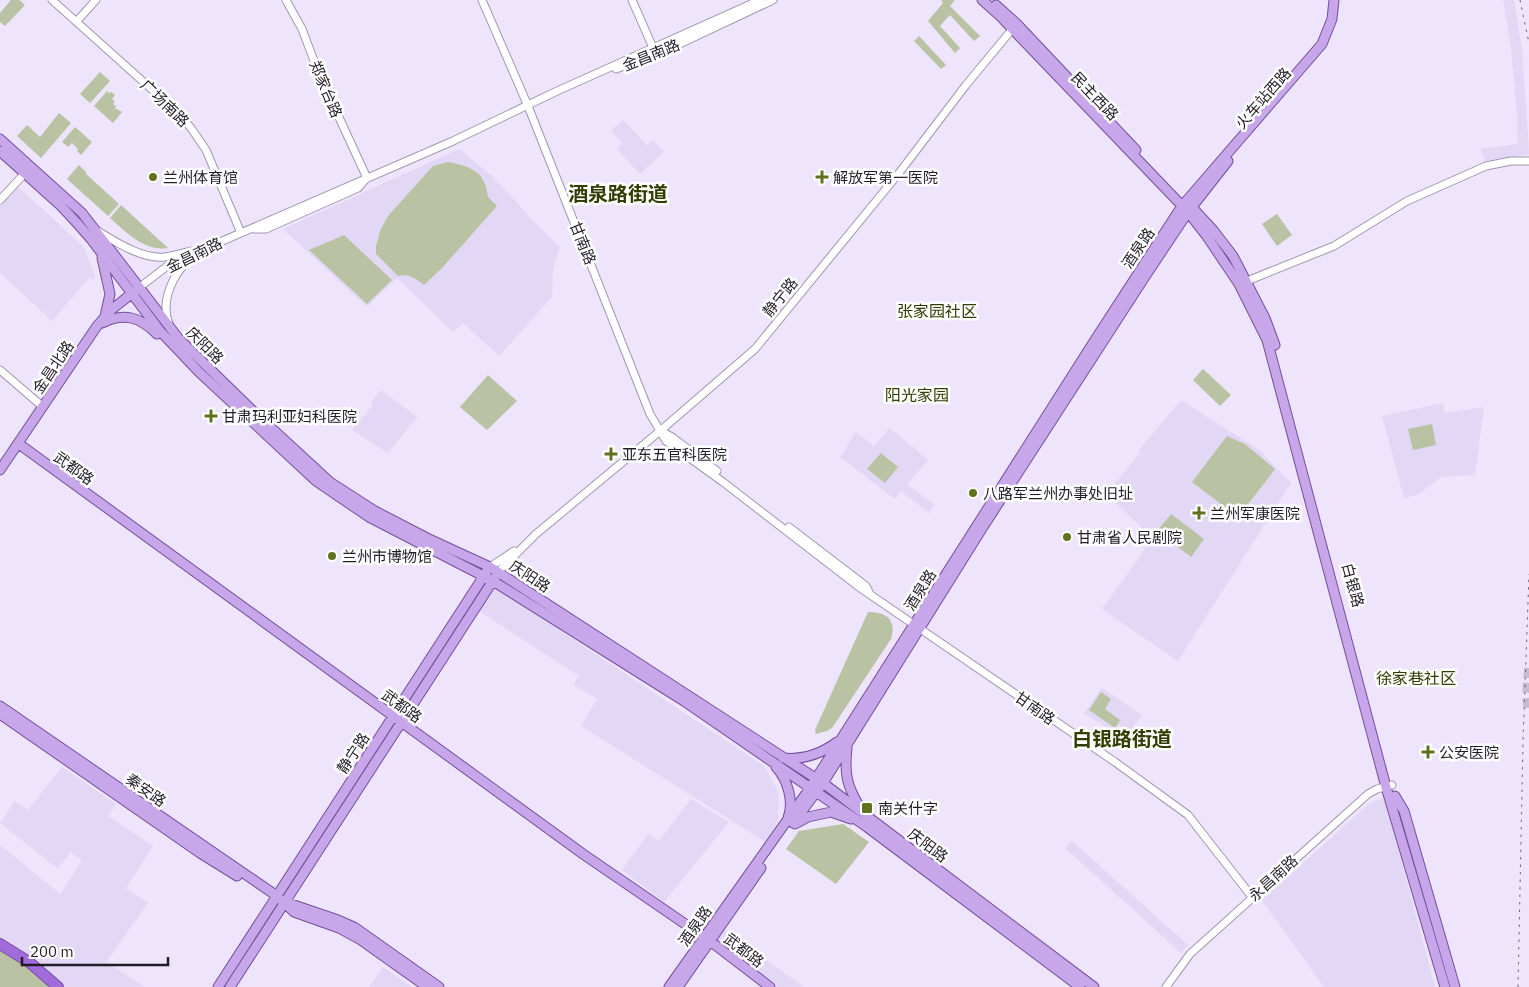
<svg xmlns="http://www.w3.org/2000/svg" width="1529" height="987" font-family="'IBM Plex Sans','Noto Sans SC',sans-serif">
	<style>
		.built { fill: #e3d7f6 }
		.green { fill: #b9c2a2 }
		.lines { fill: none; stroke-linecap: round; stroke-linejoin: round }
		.highway-tunnel { stroke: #c5bcd1; stroke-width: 10; stroke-dasharray: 10 5; stroke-linecap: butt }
		.minor-casing { stroke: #a097ad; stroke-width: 9 }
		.major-casing { stroke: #74509c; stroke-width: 11 }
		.highway-casing { stroke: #74509c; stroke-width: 12 }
		.minor { stroke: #fff; stroke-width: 7 }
		.major { stroke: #c7a6ea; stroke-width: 9 }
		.highway { stroke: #a16bdc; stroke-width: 10 }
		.rail { stroke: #6f6977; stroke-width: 1; stroke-dasharray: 2.5 5; stroke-linecap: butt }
		.poi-dot { fill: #61721f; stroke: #fff; stroke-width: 2 }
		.labels { text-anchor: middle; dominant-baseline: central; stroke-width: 5; stroke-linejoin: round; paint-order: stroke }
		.street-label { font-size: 15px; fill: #211d26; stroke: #fff }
		.poi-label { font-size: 15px; fill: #211d26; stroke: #fff; text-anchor: start }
		.neighbourhood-label { font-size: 16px; fill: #323d01; stroke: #fff }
		.district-label { font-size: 20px; font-weight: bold; fill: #323d01; stroke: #fff }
	</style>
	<rect width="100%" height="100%" fill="#eee4fc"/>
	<!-- built -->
	<path class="built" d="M1503,0h11l8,49 7,103v2l-44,7 -4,-12 37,-5 -1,-28 -6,-68z
		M623,120l24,25 6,-5 11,12 -24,22 -23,-25 5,-6 -11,-12z
		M459,149l33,27 31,33 6,8 31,30 -7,22 -1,28 -53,59 -36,-33 -10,9 -56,-54 -30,29 -84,-78z
		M16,185l68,62 11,29 -1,4 -5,-2 -37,43 -52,-48v-70z
		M381,390l36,27 -29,36 -36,-23 20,-24v-5z
		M1181,400l78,50 32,33 -113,178 -76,-52 51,-71 -45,-42 2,-7 30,-36 -1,-3z
		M1443,403l2,10 39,-6 -9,68 -34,2 -22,17 -15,4 -22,-82z
		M890,428l38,32 -21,24 28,21 -6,8 -28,-22 -6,8 -55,-42 16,-25 18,14z
		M495,587l269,179 15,27 -1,27 -11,23 -186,-117 16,-27 -24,-14 6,-9 -102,-66z
		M1102,688l40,27 -12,17 -11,-7 -5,7 -30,-19z
		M62,767l54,37 -8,12 45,30 -27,42 22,15 -42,59 39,25h-86l-59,-44v-98l60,49 22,-33 -11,-9 -13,17 -58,-46 15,-22 13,9z
		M691,799l38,23 -65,80 -42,-32 26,-36 11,7z
		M1385,799l50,188h-111l-62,-87 106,-95 8,-5z
		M1072,841l116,104 -7,8 -116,-105z
		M724,930l80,57h-26l-62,-45z
		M383,967l29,20h-43z"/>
	<!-- green -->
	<path class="green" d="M11,0h8l6,5 -20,21 -5,-4v-9z
		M941,0h14l-5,6 30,30 -6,5 -24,-26 -10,11 20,22 -5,5 -27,-32 15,-18z
		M919,36l27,29 -5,4 -27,-28z
		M100,72l10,9 -20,22 -10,-9z
		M107,91l2,2 2,-1 4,3 -3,4 3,3 -2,2 3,2 -1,2 7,4 -9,11 -19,-17z
		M59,113l12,10 -30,35 -24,-22 10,-11 13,12z
		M75,127l17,15 -11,13 -4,-4 1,-2 -6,-6 -4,4 -6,-5z
		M448,162c24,5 37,9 40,35l9,9 -55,62 -18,17c-7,-6 -16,-12 -26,-9l-22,-22v-8l4,-15 8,-15 45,-50z
		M79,165l7,7v2l33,30 -11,12 -41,-37z
		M121,205l47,43c-23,4 -42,-16 -58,-30z
		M1277,214l15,21 -15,11 -15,-22z
		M344,235l48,45 -25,24 -58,-54z
		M1203,369l28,26 -11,11 -27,-26z
		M488,375l29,26 -30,29 -27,-23z
		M1432,424l4,21 -23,5 -5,-21z
		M1227,436l18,8 30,25 -37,48 -46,-35z
		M881,453l17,14 -13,16 -18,-14z
		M1171,514l33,25 -13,18 -34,-26z
		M868,612c18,0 29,7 23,27l-59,89 -5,3 -11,3 -1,-4z
		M1101,692l10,7 -6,10 15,11 -5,8 -26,-18z
		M843,824l26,18 -33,42 -50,-35 13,-18z
		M0,950l21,13 28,24h-49z"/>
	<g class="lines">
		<!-- highway-tunnel -->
		<path class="highway-tunnel" d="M1529,668l-2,29 2,13"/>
		<!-- minor casing -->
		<g class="minor-casing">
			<path id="minor" d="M52,0l125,112 14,16 15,22 35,83
				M286,0l16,29 17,45 48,104
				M482,0l46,106 122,308 16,27 57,41 136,105 256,175 73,53 64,82
				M632,0l22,50
				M77,21l19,-21
				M616,69l55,-21 102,-48
				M0,200l25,-27
				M254,229h12l92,-41 7,-8
				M96,230c20,12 45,29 68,27 9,-1 19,-4 27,-6
				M1247,281l87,-35 73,-45 79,-35 25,-5h18
				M136,290l30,-23 38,-18 249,-108 102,-49 205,-92
				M169,324c-9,-23 4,-51 22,-66
				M0,370l43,37
				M661,431l11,6 45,34
				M789,527l77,59 3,6
				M490,567l24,-16
				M498,572l38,-38 124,-103 95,-82 144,-176 67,-88 48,-58
				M1166,987l24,-33 178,-160 9,-5 15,-4"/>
		</g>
		<!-- major casing -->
		<g class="major-casing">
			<path id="major" d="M982,0l18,16 188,196 18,23 33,49 28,56 119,447 59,200
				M996,5l21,19 119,126
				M0,139l82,74 97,126 75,73 76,70 45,29 52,27 63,29 333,216 271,204
				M0,151l61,55 15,16 15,17 69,92 39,41 117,109 53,36 124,64 191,120 183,126 213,160
				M1189,204l24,26 20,26 32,62 10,27
				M102,258l8,36 -5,22
				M102,323c22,-11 38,-6 55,11
				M19,444l564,410 127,87 60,46
				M0,470l97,-144 14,-16 24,-19
				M0,706l277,190 17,16 45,16 22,12 66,47
				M0,714l200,139 37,23
				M847,748c-3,26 0,39 14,61
				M783,758c20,2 38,-4 54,-16
				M776,767c12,13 18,35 12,51
				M1395,796l9,15 51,176
				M793,823l30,-40 158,-253 163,-252 44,-66 40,-51
				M795,824l13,-7 23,-5 20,7
				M285,902l53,18 16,7 85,60
				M218,987l269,-416
				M230,987l266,-411
				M669,987l141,-199 285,-448 87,-134 140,-162 10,-25 2,-19
				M678,987l83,-119"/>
		</g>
		<!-- highway casing -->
		<g class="highway-casing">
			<path id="highway" d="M0,944l29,18 29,25"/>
		</g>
		<!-- minor -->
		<use href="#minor" class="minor"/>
		<!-- major -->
		<use href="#major" class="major"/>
		<!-- highway -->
		<use href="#highway" class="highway"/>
		<!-- rail -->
		<path class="rail" d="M1520,0l9,43
			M1518,987l5,-245 6,-168"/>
	</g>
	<!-- markers -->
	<g class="poi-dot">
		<circle cx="153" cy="177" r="5"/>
		<path d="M819.5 169.5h5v5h5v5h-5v5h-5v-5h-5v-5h5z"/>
		<path d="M208.5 408.5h5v5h5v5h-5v5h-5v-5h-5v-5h5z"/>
		<path d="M608.5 446.5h5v5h5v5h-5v5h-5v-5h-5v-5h5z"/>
		<circle cx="973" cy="493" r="5"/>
		<path d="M1196.5 505.5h5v5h5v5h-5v5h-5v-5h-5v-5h5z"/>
		<circle cx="1067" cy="537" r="5"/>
		<circle cx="332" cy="556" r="5"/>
		<path d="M1425.5 744.5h5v5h5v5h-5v5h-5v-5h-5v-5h5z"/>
		<rect x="861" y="802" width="12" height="12" rx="2.5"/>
	</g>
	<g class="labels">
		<!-- street labels -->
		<g class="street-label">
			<text transform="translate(651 55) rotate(-22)">金昌南路</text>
			<text transform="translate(326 89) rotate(67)">郑家台路</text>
			<text transform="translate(1095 96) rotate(46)">民主西路</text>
			<text transform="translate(1263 98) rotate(-49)">火车站西路</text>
			<text transform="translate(165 103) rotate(44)">广场南路</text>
			<text transform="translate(583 243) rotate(68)">甘南路</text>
			<text transform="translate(1138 248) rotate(-56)">酒泉路</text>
			<text transform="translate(194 255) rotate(-26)">金昌南路</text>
			<text transform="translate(780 297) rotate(-51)">静宁路</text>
			<text transform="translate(205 345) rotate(45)">庆阳路</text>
			<text transform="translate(53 367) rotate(-56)">金昌北路</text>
			<text transform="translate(74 468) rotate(36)">武都路</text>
			<text transform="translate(530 576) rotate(33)">庆阳路</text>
			<text transform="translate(1353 585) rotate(75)">白银路</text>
			<text transform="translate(920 590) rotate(-58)">酒泉路</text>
			<text transform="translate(402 706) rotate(36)">武都路</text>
			<text transform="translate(1035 708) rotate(35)">甘南路</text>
			<text transform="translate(353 753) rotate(-57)">静宁路</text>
			<text transform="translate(146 790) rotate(35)">秦安路</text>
			<text transform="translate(928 845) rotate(37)">庆阳路</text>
			<text transform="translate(1273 878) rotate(-42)">永昌南路</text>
			<text transform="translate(695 926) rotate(-55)">酒泉路</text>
			<text transform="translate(744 950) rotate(37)">武都路</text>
		</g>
		<!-- poi labels -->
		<g class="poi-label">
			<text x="163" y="177">兰州体育馆</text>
			<text x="833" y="177">解放军第一医院</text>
			<text x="222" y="416">甘肃玛利亚妇科医院</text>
			<text x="622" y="454">亚东五官科医院</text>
			<text x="983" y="493">八路军兰州办事处旧址</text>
			<text x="1210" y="513">兰州军康医院</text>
			<text x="1077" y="537">甘肃省人民剧院</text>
			<text x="342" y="556">兰州市博物馆</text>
			<text x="1439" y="752">公安医院</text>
			<text x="878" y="808">南关什字</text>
		</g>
		<!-- neighbourhood labels -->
		<g class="neighbourhood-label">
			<text x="937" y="311">张家园社区</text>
			<text x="917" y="395">阳光家园</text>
			<text x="1416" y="678">徐家巷社区</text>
		</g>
		<!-- district labels -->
		<g class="district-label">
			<text x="618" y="193">酒泉路街道</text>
			<text x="1122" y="738">白银路街道</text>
		</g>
	</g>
	<!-- scale -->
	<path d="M22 957v8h146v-8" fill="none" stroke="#211d26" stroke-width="2.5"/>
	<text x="30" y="957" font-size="15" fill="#211d26" stroke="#ffffff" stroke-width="4" paint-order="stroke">200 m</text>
</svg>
